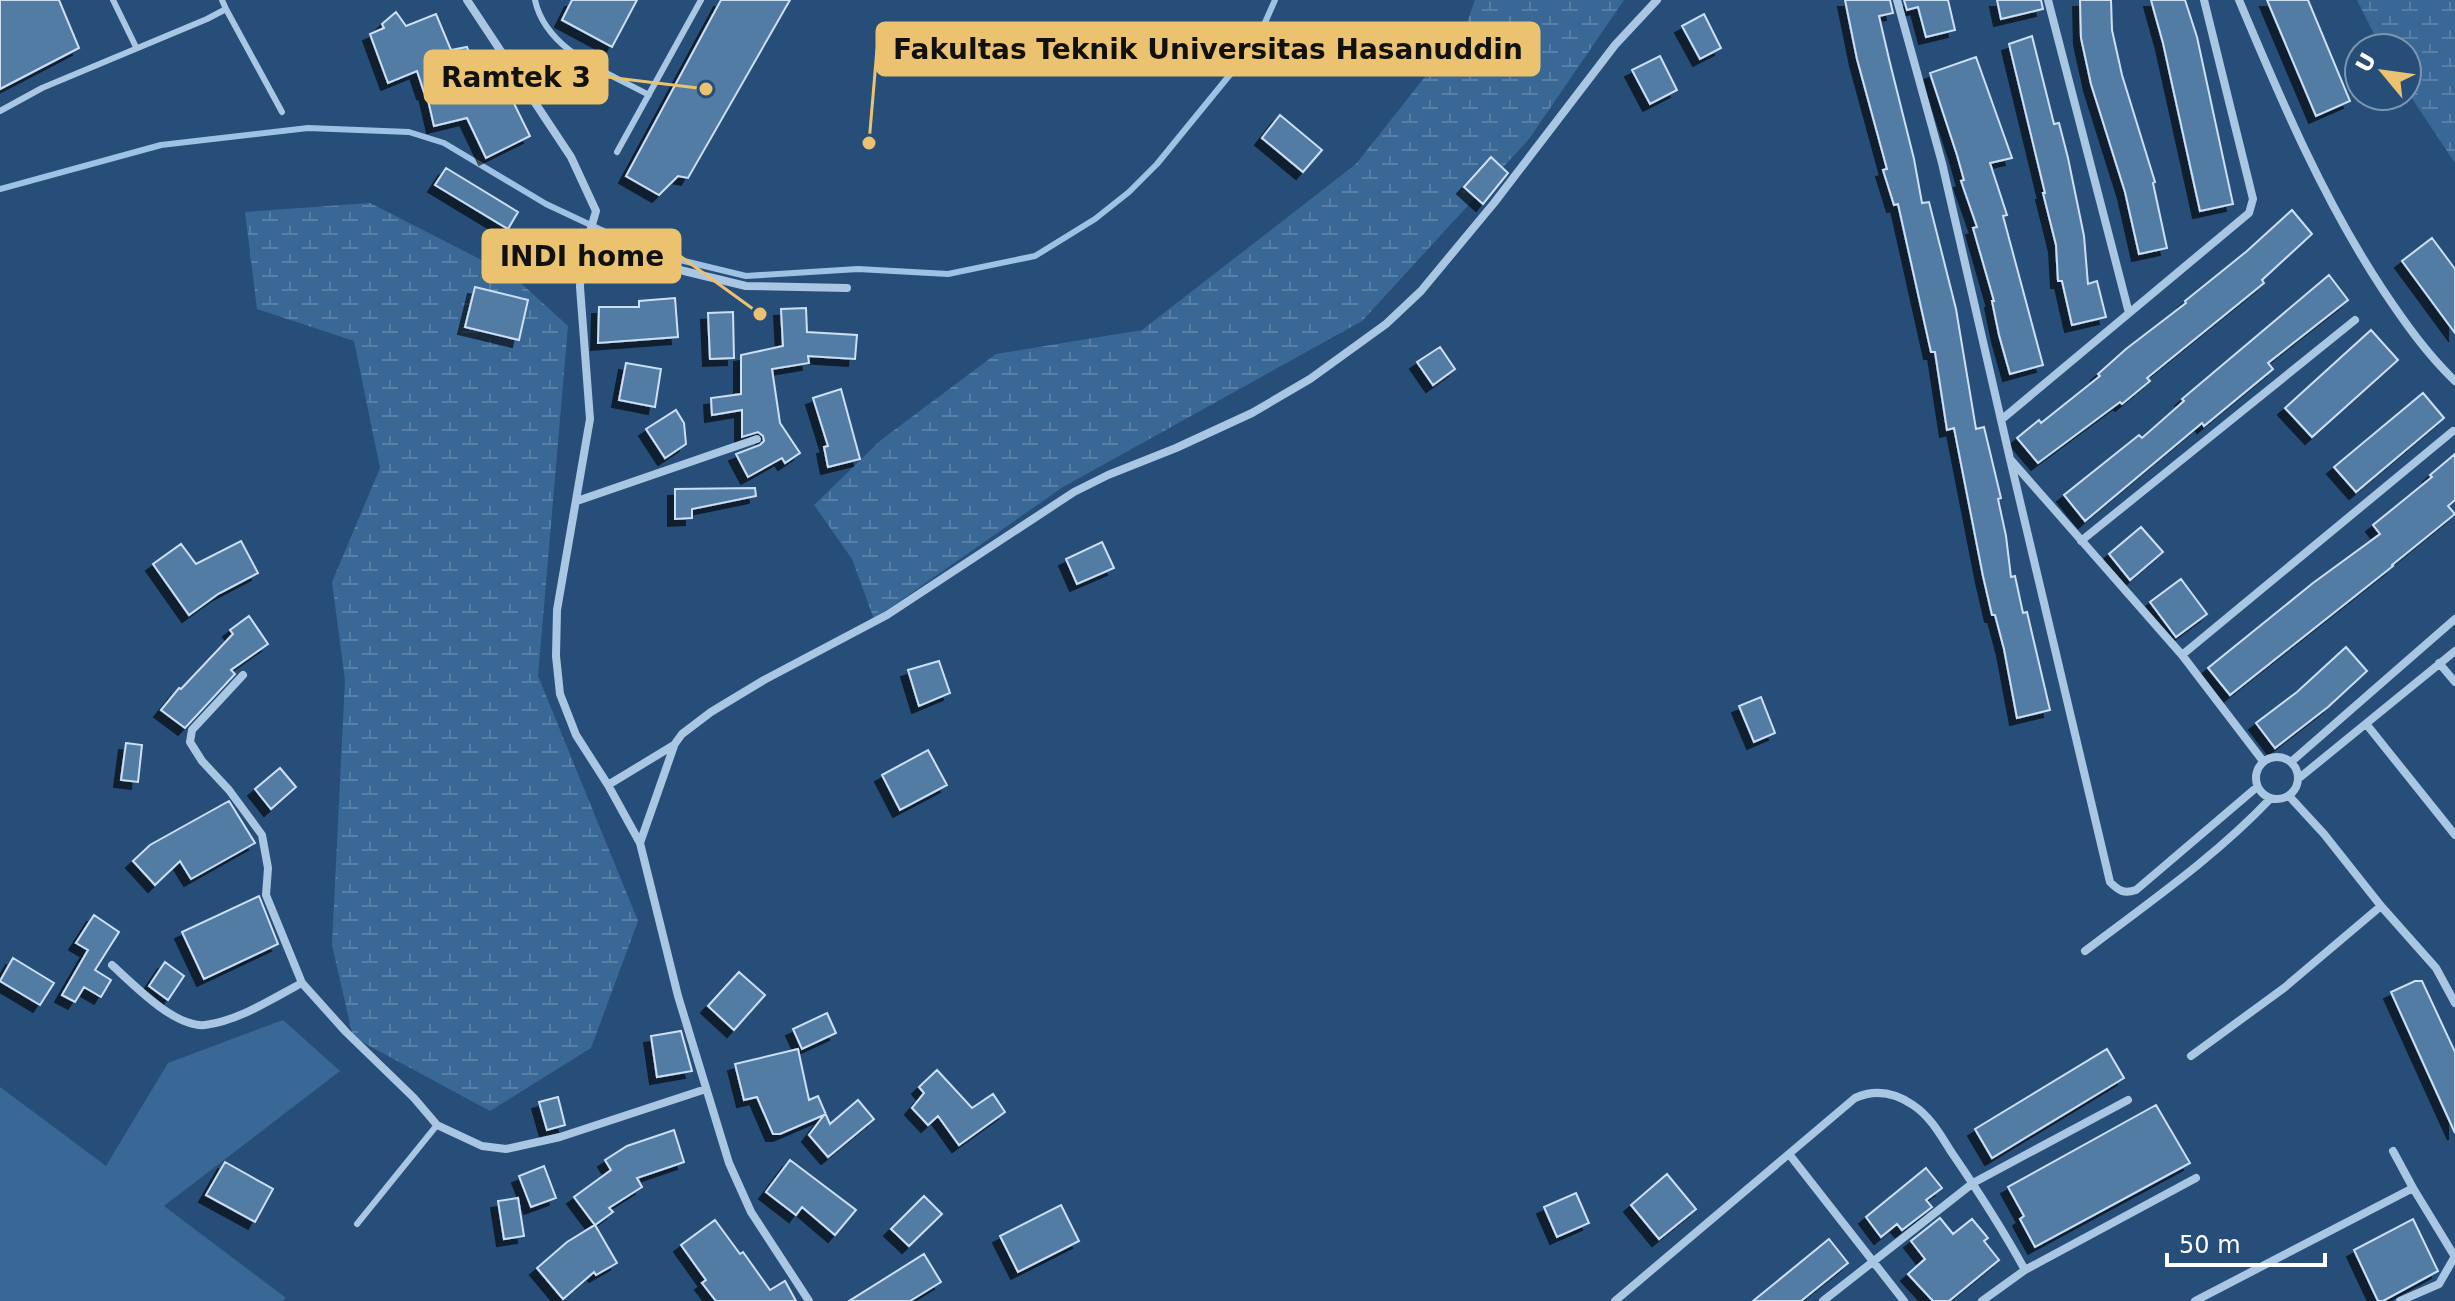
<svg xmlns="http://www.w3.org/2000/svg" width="2455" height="1301" font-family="'DejaVu Sans',sans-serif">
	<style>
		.wetland { fill: url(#wetland-marsh) }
		.garden { fill: #3a6896 }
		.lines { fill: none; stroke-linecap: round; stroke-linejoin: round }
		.stream { stroke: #9ec2e4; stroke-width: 6 }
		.building { fill: #537ba5; stroke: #ccdff3; stroke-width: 2; filter: url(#shadow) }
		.service { stroke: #a9c6e3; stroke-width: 6 }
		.minor { stroke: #a9c6e3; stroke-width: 8 }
		.leader { fill: none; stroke: #ebc26f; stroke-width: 3 }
		.callout-dot { fill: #ebc26f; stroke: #264e79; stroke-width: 3 }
		.callout { fill: #ebc26f; stroke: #ebc26f; stroke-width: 3 }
		.callout-label { font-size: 28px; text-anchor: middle; font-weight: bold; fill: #111 }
	</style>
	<defs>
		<pattern id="wetland-marsh" width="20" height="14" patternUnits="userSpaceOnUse" patternTransform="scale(2)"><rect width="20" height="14" fill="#3a6896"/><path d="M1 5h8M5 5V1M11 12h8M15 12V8" fill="none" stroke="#587fa6"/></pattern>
		<filter id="shadow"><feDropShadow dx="-7" dy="7" stdDeviation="0" flood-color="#0009"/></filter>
	</defs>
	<rect width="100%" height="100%" fill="#264e79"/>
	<!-- wetland -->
	<path class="wetland" d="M1475,0h149l-95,139 -167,182 -299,166 -189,132 -22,-60 -38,-54 67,-65 115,-86 146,-24 214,-166 110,-139z
		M2357,0h98v163l-48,-72v-43h-26z
		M370,203l143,73 55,50 -30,350 100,245 -47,127 -101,63 -137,-74 -21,-92 13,-265 -13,-98 48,-114 -26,-127 -97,-32 -12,-97z"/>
	<!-- garden -->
	<path class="garden" d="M283,1020l57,51 -176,135 122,92 -3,3h-283v-214l106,79 62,-103z"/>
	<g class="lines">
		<!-- stream -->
		<path class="stream" d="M0,189l161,-44 147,-17 101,4 35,11 102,61 81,38 53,18 66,16 112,-7 90,5 87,-18 60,-37 34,-27 28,-28 80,-98 26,-39 12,-27"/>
	</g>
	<!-- building -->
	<path class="building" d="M0,0h59l20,48 -79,41z
		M572,0h65l-25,47 -50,-27z
		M721,0h69l-102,178 -10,-2 -19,19 -33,-19z
		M1845,0h45l3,13 -14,3 11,47 24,96 8,44 7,-1 27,107 20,120 8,-2 17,71 -3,1 8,37 5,41 4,-1 8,37 4,-1 23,98 -33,8 -13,-69 -9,-34h-3l-9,-39 -29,-148 -7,2 -12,-78h-4l-33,-148 -4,1 -11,-35 4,-1 -30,-110z
		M1904,0h44l7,30 -29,7 -8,-30 -11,3z
		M1997,0h44l2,9 -42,10z
		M2080,0h31l1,30 10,45 33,107 -2,1 14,65 -28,6 -14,-62 -34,-108 -10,-46z
		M2151,0h34l12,37 36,167 -33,7 -37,-168z
		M2267,0h41l42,101 -34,15z
		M396,12l10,14 30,-12 15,36 16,-3 15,42 20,-10 28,57 -44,22 -19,-40 -33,8 -8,-35 -2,1 -7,-21 -29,12 -18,-49 14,-6 -2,-4z
		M1704,14l17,34 -21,11 -18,-33z
		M2032,36l22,88 5,-1 9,35 16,78 4,48 9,-3 9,36 -34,8 -10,-44h-4l-2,-36 -13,-52h2l-36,-149z
		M1660,56l17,34 -27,14 -18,-34z
		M1976,57l36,101 -22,5 17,52 -4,1 40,149 -33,9 -11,-39 -7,-34h2l-21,-73 4,-1 -16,-46 3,-1 -7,-25 -27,-82z
		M1280,115l42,35 -19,22 -41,-34z
		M1491,157l17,16 -25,31 -19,-17z
		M446,168l72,44 -10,17 -73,-44z
		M2292,210l20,24 -50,46 2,3 -117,95 3,3 -28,23 -2,-2 -82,61 -21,-25 22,-18 2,3 59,-47 -2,-2 28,-25 60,-46 -1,-2 62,-50z
		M2432,238l23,31v64l-53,-72z
		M2329,275l19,25 -80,63 5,6 -69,57 -2,-3 -117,98 -21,-26 75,-60 3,3 42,-37 -2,-2z
		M475,287l53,13 -9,40 -54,-13z
		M675,298l3,39 -80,6 1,-36h40v-6z
		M806,308l1,24 50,3 -2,24 -47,-3 1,7 -37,6 8,54 20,30 -15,10 -3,-5 -34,19 -12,-23 24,-9 4,-4 -1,-5 -5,-4 -16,5v-27l-30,5 -1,-17 30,-4v-39l42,-9 -2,-37z
		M733,312l1,46 -24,1 -2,-46z
		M2371,330l27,30 -86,77 -27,-29z
		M1440,347l15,22 -22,16 -16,-23z
		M626,363l35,6 -6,38 -36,-7z
		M841,389l19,70 -32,8 -4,-20 4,-1 -15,-48z
		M2423,393l21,25 -88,74 -22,-25z
		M676,410l8,13 2,21 -21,14 -19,-29z
		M2455,454v46l-7,6 7,8 -63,51 1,1 -163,129 -22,-27 105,-85 67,-49 -7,-9 59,-48 -2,-2z
		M755,488l1,8 -64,13v9l-17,1v-30z
		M2141,527l22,25 -33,28 -21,-26z
		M241,541l17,32 -40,21 -29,21 -36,-51 28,-20 15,20z
		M1102,542l12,26 -37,16 -11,-25z
		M2181,579l26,35 -31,23 -26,-35z
		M249,616l19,28 -37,26 4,4 -50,54 -24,-18 18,-22 2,1 52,-55 -3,-4z
		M2346,647l21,24 -39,36 -53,41 -19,-25 41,-31z
		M939,661l11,32 -31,13 -11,-36z
		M1761,697l14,36 -21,9 -15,-36z
		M126,743l16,2 -4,37 -17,-2z
		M928,750l19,35 -47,25 -18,-35z
		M280,768l16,19 -25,22 -16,-20z
		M229,801l26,42 -64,36 -11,-18 -25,24 -22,-24 17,-16z
		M259,896l19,48 -74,35 -22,-47z
		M94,915l25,17 -24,38 16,10 -10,17 -17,-10 -9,15 -13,-7 26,-45 -12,-7z
		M13,958l41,25 -14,22 -40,-24z
		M165,962l19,14 -16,24 -19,-14z
		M739,972l26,23 -31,35 -26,-24z
		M2415,981h7l33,71v81l-64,-141z
		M827,1013l9,20 -34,16 -9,-20z
		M681,1031l11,40 -35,6 -6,-41z
		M798,1049l11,51 9,-4 12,28 28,-24 16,19 -46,38 -19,-22 15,-20 -44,19h-7l-16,-37 -13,3 -9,-36z
		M2107,1049l17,29 -132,80 -17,-29z
		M937,1070l35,38 21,-14 12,18 -46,33 -21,-29 -10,9 -16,-17 12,-15 -5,-6z
		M558,1097l7,28 -18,5 -8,-28z
		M2156,1105l34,58 -155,84 -15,-28 4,-3 -16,-29z
		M674,1130l10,32 -47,16 5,9 -33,21 4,4 -18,13 -21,-28 37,-27 -6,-10 22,-14z
		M790,1160l66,50 -21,25 -33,-28 -6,8 -30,-23z
		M225,1162l48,27 -18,33 -49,-27z
		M544,1166l12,32 -25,9 -12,-31z
		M1926,1168l16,20 -16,12 6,7 -30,23 -5,-6 -16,13 -15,-20z
		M1667,1174l29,35 -37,30 -28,-34z
		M1576,1193l13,30 -32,14 -13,-30z
		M924,1196l18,18 -33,32 -18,-17z
		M518,1198l6,38 -20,3 -6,-38z
		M1061,1205l18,36 -61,31 -18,-36z
		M1940,1218l13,16 19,-15 16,19 -4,3 15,19 -50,41h-16l-25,-27 17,-15 -14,-18z
		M2413,1219l25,52 -55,30h-5l-24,-51z
		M715,1220l25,34 3,-2 27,38 15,-9 11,20h-80l-14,-18 4,-3 -25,-35z
		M595,1225l22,38 -21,12 -2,-3 -31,27 -26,-31 30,-26z
		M1829,1239l19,24 -47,38h-48z
		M924,1254l17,28 -31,19h-61z"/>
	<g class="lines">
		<!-- service -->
		<path class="service" d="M113,0l23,47
			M535,0c11,51 72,72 114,95
			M226,9l56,103
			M0,111l42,-23 165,-69 19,-10 -4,-9
			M617,152l84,-152
			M357,1224l80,-99"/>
		<!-- minor -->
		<path class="minor" d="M467,0l104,157 25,54 -15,52 -1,24 10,132 -33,191 -1,46 4,38 16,41 32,50 32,58 38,153 51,167 22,49 58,89
			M1897,0l45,163 68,296 172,196 81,106
			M2048,0l81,313
			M2239,0c42,100 84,199 144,290 22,33 44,64 72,91
			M584,247l44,6 56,18 62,15 101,2
			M2001,420l248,-207 4,-14 -49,-199
			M2010,459l100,423c9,9 14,12 26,8l121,-103
			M577,501l180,-62
			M2081,541l274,-221
			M2182,655l271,-224
			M2439,663l16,19
			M243,675l-51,55 -2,12 12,19 27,29 33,45 6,33 -2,27 36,88 44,49 68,66 23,27 45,21 24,3 54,-12 146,-48
			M2367,725l88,110
			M2256 778a21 21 0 1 1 42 0a21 21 0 1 1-42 0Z
			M2291,762l164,-143
			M2298,779l157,-128
			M608,785l66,-40 8,-11 29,-22 53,-32 123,-65 187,-123 34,-17 68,-27 76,-35 58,-34 76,-55 35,-33 73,-88 121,-158 42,-45
			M2289,796l35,38 57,72 55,62 19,35
			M640,843l34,-97
			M2085,951c63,-48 130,-94 185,-152
			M112,965c21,19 63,63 93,60 34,-4 68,-27 97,-42
			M2191,1056l93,-68 97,-82
			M2393,1151l20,37
			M1789,1154l115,147
			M1615,1301l240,-203c20,-9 39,-6 58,7 18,12 28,31 39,48 26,38 51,77 73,117
			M1823,1301l150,-118 155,-83
			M1982,1301l43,-31 171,-92
			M2195,1301l218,-113 42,69
			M2400,1301l39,-17 15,-26"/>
	</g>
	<!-- callouts -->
	<path class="leader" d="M869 143L877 49M706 89L607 77M760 314L680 256"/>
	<g class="callout-dot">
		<circle cx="869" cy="143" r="8"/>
		<circle cx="706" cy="89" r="8"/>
		<circle cx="760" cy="314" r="8"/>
	</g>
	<g class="callout">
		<rect x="877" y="23" width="662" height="52" rx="8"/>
		<rect x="425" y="51" width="182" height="52" rx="8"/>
		<rect x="483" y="230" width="197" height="52" rx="8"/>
	</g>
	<g class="callout-label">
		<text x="1208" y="59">Fakultas Teknik Universitas Hasanuddin</text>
		<text x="516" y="87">Ramtek 3</text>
		<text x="582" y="266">INDI home</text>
	</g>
	<!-- north arrow -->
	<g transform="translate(2383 72) rotate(299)"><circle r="38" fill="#264e79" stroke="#7d95af" stroke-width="2"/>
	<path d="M0-6L14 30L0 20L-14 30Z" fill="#ebc26f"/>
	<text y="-12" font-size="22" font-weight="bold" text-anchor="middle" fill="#ffffff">U</text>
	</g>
	<!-- scale -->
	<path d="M2167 1253v12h158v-12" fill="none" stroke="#ffffff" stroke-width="4"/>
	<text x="2179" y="1253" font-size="24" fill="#ffffff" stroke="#264e79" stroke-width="6" paint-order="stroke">50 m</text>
</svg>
